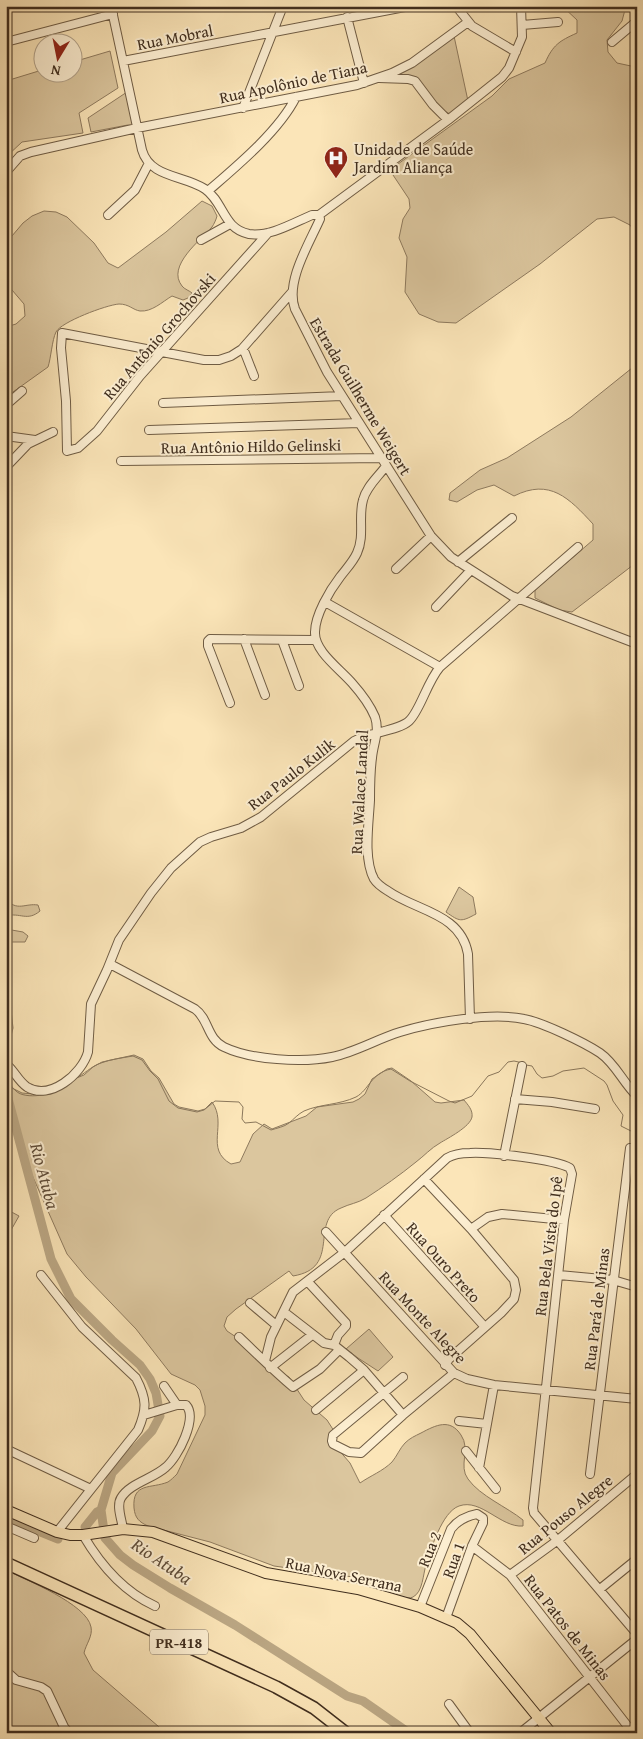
<svg xmlns="http://www.w3.org/2000/svg" width="643" height="1739" font-family="'Gentium Book Plus',serif">
	<style>
		.green { fill: #dbc69e; stroke: #8e7a5e }
		.lines { fill: none; stroke-linecap: round; stroke-linejoin: round }
		.stream { stroke: #8a775b; stroke-width: 1 }
		.river { stroke: #bba784; stroke-width: 9 }
		.minor-casing { stroke: #6f5c44; stroke-width: 10 }
		.major-casing { stroke: #402e1e; stroke-width: 12 }
		.highway-casing { stroke: #402e1e; stroke-width: 14 }
		.minor { stroke: #fceed1; stroke-width: 8 }
		.major { stroke: #fbe5b8; stroke-width: 10 }
		.highway { stroke: #fbe5b8; stroke-width: 11 }
		.labels { text-anchor: middle; dominant-baseline: central; stroke-width: 4; stroke-linejoin: round; paint-order: stroke }
		.shield { fill: #fceed1; stroke: #786854; stroke-width: 1 }
		.shield-label { font-size: 15px; font-weight: bold; fill: #402e1e }
		.street-label { font-size: 16px; fill: #402e1e; stroke: #fceed1 }
		.poi-label { font-size: 16px; fill: #402e1e; stroke: #fceed1; text-anchor: start }
		.water-label { font-size: 18px; font-style: italic; fill: #5f4c38; stroke: #fceed1 }
	</style>
	<rect width="100%" height="100%" fill="#fbe5b8"/>
	<filter id="stains"><feTurbulence type="fractalNoise" baseFrequency=".004" numOctaves="4"/><feColorMatrix values="0 0 0 0 .2 0 0 0 0 .09 0 0 0 0 .02 0 0 0 .5 -.17"/></filter>
	<radialGradient id="worn" r=".72"><stop offset=".6" stop-color="#630" stop-opacity="0"/><stop offset="1" stop-color="#630" stop-opacity=".3"/></radialGradient>
	<!-- green -->
	<path class="green" d="M562,6h64l-4,15 -15,19 1,12 9,11 14,3 6,-3v172l-7,-10 -16,-8 -17,2 -57,45 -84,59 -18,-1 -19,-8 -14,-22 2,-35 -8,-19 4,-19 7,-11 -1,-9 -16,-24 5,-11 94,-68 17,-17 36,-16c8,-18 14,-22 32,-30v-13z
		M454,36l14,65 -18,13 -10,-5 -22,-29 -30,-3 24,-10z
		M110,51l8,37 -39,25 4,20 -61,9 -16,15v-76l36,-11v2h30l1,-10z
		M127,92l6,32 -42,8 -3,-14z
		M202,201l10,5 5,10c-1,4 -3,8 -5,11 -11,13 -46,39 -30,59 2,3 8,5 10,7l-4,5 -5,2 -11,-4c-10,6 -20,16 -32,15 -7,-1 -11,-7 -21,-7 -13,1 -58,18 -63,28 -4,8 -5,26 -8,35l-42,30v-70l10,-3 9,-8 -1,-12 -18,-21v-40l17,-20 9,-7 12,-5 12,1 11,5 27,26 14,20 10,5 48,-36z
		M637,364v198l-65,50 -13,-2 -24,-12v-8l58,-50v-16c-24,-26 -43,-46 -79,-28l-20,-11 -17,5 -20,12 -8,-2 1,-7 30,-23 27,-12 64,-41z
		M459,887l14,10 3,17c-15,8 -16,8 -30,-2z
		M6,899c11,13 19,4 32,6l2,6c-13,11 -20,1 -34,5z
		M6,929l17,3 5,4 -3,6h-19z
		M6,1007l5,3 2,18 -4,16 -2,1z
		M134,1055l9,4 8,12 8,7 15,26 5,3 19,4 7,-2 7,-7c16,22 -8,47 19,62l9,-2 13,-28 11,-10 8,5 34,-13 11,-9 36,-5 6,-3 6,-5 7,-15 15,-10 5,-1 19,13 24,21 6,1 23,-3c4,5 9,10 8,17 -2,10 -24,21 -32,26 -9,5 -16,13 -24,19 -16,13 -33,25 -50,36 -8,5 -17,6 -25,10 -32,13 1,60 -48,68l-4,-5 -53,38 -9,8 -3,9 3,5 21,14 29,26 12,6 15,23 23,20 7,11 3,17 13,15 10,20c10,-7 23,-12 32,-21 5,-6 8,-14 13,-19 5,-5 10,-7 16,-10 15,-8 29,-15 40,2 10,14 -3,31 7,44 12,17 39,28 55,41v6c-22,2 -42,-28 -64,-20 -17,6 -28,43 -33,59 -3,9 -3,27 -13,32 -6,3 -15,-2 -22,-4 -12,-4 -21,-7 -31,-15l-86,-12 -64,-24 -62,-16c-9,-4 -13,-8 -14,-18 -2,-26 17,-19 34,-26 3,-2 6,-5 9,-8l28,-59v-9l-5,-16 -5,-5 -24,-11 -35,-45 -50,-52 -19,-23 -35,-79 -14,-39 -12,-27v-24l16,8 12,1h16l11,-5 13,-10 10,-4 9,-8 9,-5z
		M6,1209l13,7 -13,23z
		M369,1329l24,28 -15,14 -20,-13 -12,-9z
		M6,1570c20,10 81,34 85,57 2,9 -5,17 -7,26l9,17 73,63h-160z"/>
	<g class="lines">
		<!-- stream -->
		<path class="stream" d="M526,1065l6,1 5,8 5,4 11,-2 10,-5 21,-3 20,13 3,4 6,16 10,14 -2,11 16,8
			M6,1078c3,4 6,10 10,13 9,9 38,4 47,-4
			M74,1079c10,-4 17,-13 27,-16 10,-4 21,-5 32,-7l9,4 8,11 8,8 11,22 9,7 19,4 7,-2 11,-9 24,1 4,5 -1,12 3,4 11,-1 15,8c6,-2 13,-3 18,-7 5,-4 9,-9 15,-12 16,-7 35,-6 52,-14 13,-7 15,-24 35,-28l19,12 39,20 6,2 17,-7 16,-20 11,-4 9,-10 6,-1 9,2"/>
		<!-- river -->
		<path class="river" d="M6,1091l45,168 20,40 41,41 28,25 10,14 6,14 4,23 -8,15 -40,42 -11,37 4,28 15,17 13,10 37,23 65,37 112,71 16,5 46,32
			M6,1518l52,21
			M85,1527l12,-15 4,-2"/>
		<!-- minor casing -->
		<g class="minor-casing">
			<path id="minor" d="M111,6l31,144c8,28 42,25 63,39 19,13 18,40 44,45 21,3 44,-11 63,-19h7
				M456,6l16,20 44,26
				M347,17l17,66
				M522,25l36,-3
				M6,42l107,-28
				M612,42l25,-21
				M123,61l287,-55
				M379,78l29,1 7,2 18,24 15,15
				M243,108l40,-102
				M6,172l14,-16 11,-4 106,-24 220,-43 35,-12 20,-10 56,-41
				M208,191c29,-25 71,-60 88,-94
				M108,215l27,-25 14,-27
				M319,215l1,4c-11,25 -35,63 -25,90l32,63 104,164 20,21 61,39 125,48
				M319,215l129,-95 54,-43 7,-9 13,-31 -1,-31
				M268,233l-128,143 -43,55 -19,17 -11,3 -1,-50 -5,-53 1,-15 142,27h15l12,-4 11,-7 50,-57
				M201,240l29,-16
				M242,349l3,4 9,23
				M163,403l179,-7
				M6,405l16,-14
				M149,430l210,-7
				M6,436l29,4
				M121,461l260,-3
				M386,466c-8,11 -20,21 -23,34 -5,17 2,36 -6,53 -4,9 -11,16 -17,24 -10,13 -25,38 -25,55 -1,19 25,37 37,51 8,9 18,22 23,34 5,15 -2,27 -3,41 -2,14 -2,28 -2,42 -1,22 -7,59 4,79 3,5 9,9 14,12 28,20 73,22 80,63l2,65
				M6,467l22,-23 25,-12
				M458,562l54,-44
				M396,569l35,-33
				M325,602l115,65
				M436,607l35,-37
				M244,639l21,56
				M282,640l17,46
				M230,703l-22,-57v-5l2,-2 106,1
				M110,964l85,45c14,10 12,30 29,38 27,13 79,16 108,10 24,-5 45,-18 68,-25 33,-10 91,-20 124,-13 18,3 61,24 76,34 16,11 23,30 37,43
				M6,1064c8,6 12,17 21,23 23,14 55,-13 61,-35l3,-48 16,-34 12,-30 32,-47 20,-25 29,-26 11,-5 30,-9 20,-11 93,-76c16,-9 44,-10 55,-20 11,-10 18,-39 31,-54l138,-120
				M515,1099l37,3 43,7
				M504,1156l18,-90
				M424,1179l47,50 43,51 2,10 -2,9 -13,14 -52,46 -4,6
				M384,1215l100,111
				M471,1229l17,-12 14,-3 62,6
				M326,1232l128,141 13,6 27,6 143,14
				M41,1275l41,52 54,51c11,21 11,31 2,52l-81,102
				M559,1275l54,5 24,7
				M308,1282l38,41v3l-8,9 -4,10
				M250,1303l26,22
				M284,1312l40,31 10,2 15,12 15,13 39,45
				M239,1337c18,17 35,34 54,50l27,-18 19,-19
				M265,1361l6,-24 22,-45 52,-40 102,-94c7,-4 14,-5 23,-5 19,-1 84,6 100,15l2,6 -8,46 -31,288 1,5 103,121
				M270,1368l42,-33
				M403,1377l-70,58 -1,6 1,3 16,8 12,1 42,-38 51,-42
				M164,1386l13,19
				M316,1410l48,-40
				M459,1421l28,3
				M6,1449l85,40
				M466,1451l30,38
				M479,1468l15,-83
				M590,1474l40,-326
				M6,1526l28,12
				M123,1529c-1,-9 -7,-23 -2,-31 9,-15 32,-19 45,-31 12,-10 32,-49 20,-62h-9l-33,10
				M83,1535c17,29 41,57 72,71
				M472,1546l38,29 123,158
				M510,1575l48,-35 79,-66
				M600,1589l37,-30
				M420,1607l31,-78c7,-9 15,-13 26,-15l6,4v5l-11,23 -26,72
				M6,1671l10,9 25,7 6,4 17,36 5,6
				M449,1704l21,29
				M520,1733l117,-94"/>
		</g>
		<!-- major casing -->
		<g class="major-casing">
			<path id="major" d="M6,1510l51,22 13,3h13l40,-6 30,3 113,41 92,16 62,18 37,16 13,11 81,99"/>
		</g>
		<!-- highway casing -->
		<g class="highway-casing">
			<path id="highway" d="M6,1563l270,124 38,21 32,25"/>
		</g>
		<!-- minor -->
		<use href="#minor" class="minor"/>
		<!-- major -->
		<use href="#major" class="major"/>
		<!-- highway -->
		<use href="#highway" class="highway"/>
	</g>
	<!-- icons -->
	<defs>
		<g id="hospital-pin" transform="scale(1.25)"><path d="M0 17L-7.5 6A9.5 9.5 0 1 1 7.5 6Z" fill="#8f2418" stroke="#fceed1"/><path d="M-5-5h3v3.5h4V-5h3V5h-3V1.5h-4V5h-3Z" fill="#fff"/></g>
	</defs>
	<g fill-rule="evenodd">
		<use href="#hospital-pin" x="336" y="158"/>
	</g>
	<g class="labels">
		<!-- shield labels -->
		<rect class="shield" x="150" y="1629.5" width="58" height="25" rx="4"/>
		<g class="shield-label">
			<text x="179" y="1642">PR-418</text>
		</g>
		<!-- street labels -->
		<g class="street-label">
			<text transform="translate(175 37) rotate(-11)">Rua Mobral</text>
			<text transform="translate(293 82) rotate(-12)">Rua Apolônio de Tiana</text>
			<text transform="translate(159 336) rotate(-49)">Rua Antônio Grochovski</text>
			<text transform="translate(361 396) rotate(59)">Estrada Guilherme Weigert</text>
			<text transform="translate(251 446) rotate(-1)">Rua Antônio Hildo Gelinski</text>
			<text transform="translate(291 774) rotate(-38)">Rua Paulo Kulik</text>
			<text transform="translate(359 792) rotate(-87)">Rua Walace Landal</text>
			<text transform="translate(548 1246) rotate(-83)">Rua Bela Vista do Ipê</text>
			<text transform="translate(444 1262) rotate(48)">Rua Ouro Preto</text>
			<text transform="translate(596 1309) rotate(-83)">Rua Pará de Minas</text>
			<text transform="translate(423 1317) rotate(47)">Rua Monte Alegre</text>
			<text transform="translate(565 1514) rotate(-39)">Rua Pouso Alegre</text>
			<text transform="translate(429 1549) rotate(-68)">Rua 2</text>
			<text transform="translate(453 1560) rotate(-70)">Rua 1</text>
			<text transform="translate(344 1574) rotate(12)">Rua Nova Serrana</text>
			<text transform="translate(568 1627) rotate(52)">Rua Patos de Minas</text>
		</g>
		<!-- poi labels -->
		<g class="poi-label">
			<text x="354" y="149">Unidade de Saúde<tspan x="354" dy="18">Jardim Aliança</tspan></text>
		</g>
		<!-- water labels -->
		<g class="water-label">
			<text transform="translate(45 1176) rotate(75)">Rio Atuba</text>
			<text transform="translate(162 1561) rotate(34)">Rio Atuba</text>
		</g>
	</g>
	<!-- margin -->
	<rect width="643" height="1739" fill="none" stroke="#fbe5b8" stroke-width="25"/>
	<rect x="8" y="8" width="628" height="1724" fill="none" stroke="#402e1e" stroke-width="2.5"/>
	<rect x="12" y="12" width="618" height="1714" fill="none" stroke="#402e1e"/>
	<!-- north arrow -->
	<g transform="translate(58 58) rotate(190)"><circle r="24" fill="#fceed1" stroke="#b1a189"/>
	<path d="M0-4L9 19L0 12L-9 19Z" fill="#8f2418"/>
	<text y="-8" font-size="14" font-weight="bold" text-anchor="middle" fill="#402e1e">N</text>
	</g>
	<rect width="100%" height="100%" filter="url(#stains)"/>
	<rect width="100%" height="100%" fill="url(#worn)"/>
</svg>
